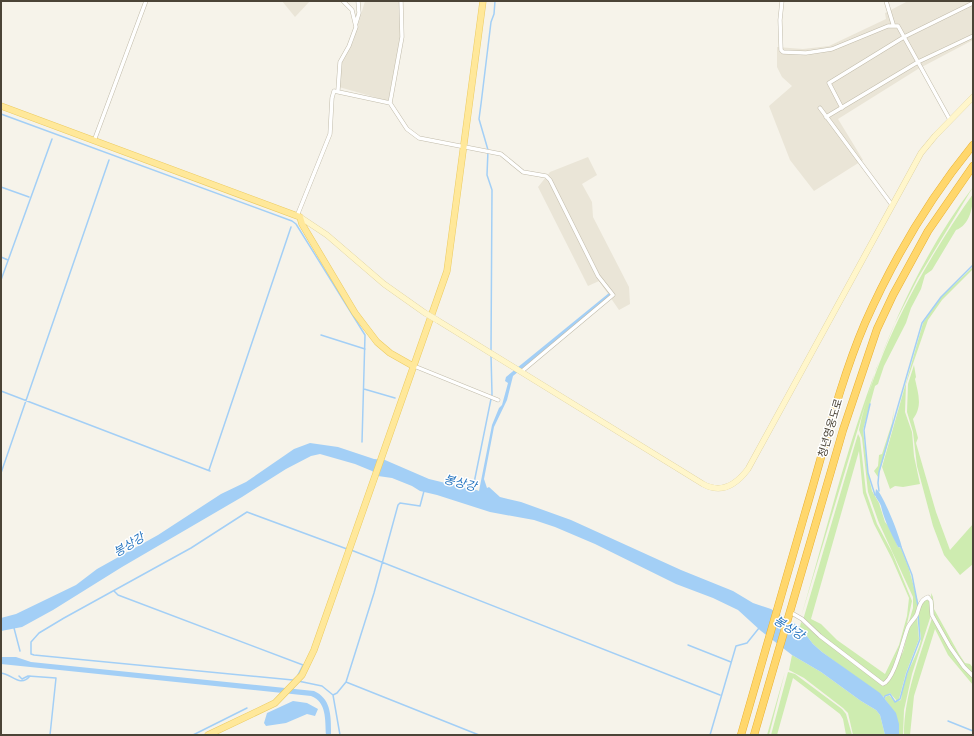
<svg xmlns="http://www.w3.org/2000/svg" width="974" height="736" font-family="'Public Sans','Noto Sans KR',sans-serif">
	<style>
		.residential { fill: #eae5d7 }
		.green { fill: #ceecb0; fill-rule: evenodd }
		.water { fill: #a3cff6 }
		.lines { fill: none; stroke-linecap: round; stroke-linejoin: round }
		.stream { stroke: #a3cff6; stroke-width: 1.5 }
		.street-casing { stroke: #c2bcab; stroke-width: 4.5 }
		.secondary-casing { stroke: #d9cb97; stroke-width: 6 }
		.primary-casing { stroke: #eccb61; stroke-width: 7 }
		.highway-casing { stroke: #e9b031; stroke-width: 8 }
		.street { stroke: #fff; stroke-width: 3.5 }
		.secondary { stroke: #fff6cb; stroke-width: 5.5 }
		.primary { stroke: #ffe89a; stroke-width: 6 }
		.highway { stroke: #ffd76c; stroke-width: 7 }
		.secondary-bridge-casing { stroke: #d9cb97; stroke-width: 6; stroke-linecap: butt }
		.secondary-bridge { stroke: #fff6cb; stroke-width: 5.5 }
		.labels { text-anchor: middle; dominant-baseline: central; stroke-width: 3; stroke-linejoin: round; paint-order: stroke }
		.street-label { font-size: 11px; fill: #4b4437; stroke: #fff }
		.water-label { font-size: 12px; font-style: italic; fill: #2776c0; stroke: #fff }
	</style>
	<rect width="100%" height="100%" fill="#f6f3ea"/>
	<!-- residential -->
	<path class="residential" d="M282,1h28l-15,16z
		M365,1h34l2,34 -13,66 -49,-14 3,-25 11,-20z
		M908,1h65v39l-55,29 -80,50 25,41 -49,31 -24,-31 -21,-54 23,-20 -10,-9 -5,-10v-20l26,2 26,-3 57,-27 -1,-6z
		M588,157l9,18 -15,9 10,18 1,15 36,70 1,17 -11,6 -20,-29 -11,5 -50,-99 12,-15z"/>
	<!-- green -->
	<path class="green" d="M973,187l-55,91 -23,45 -19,46 -75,248c44,-150 76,-303 172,-430z
		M973,194c0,13 -3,31 -17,36l-24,40 -7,5 -4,14 -10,19 -5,15 -22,43 -6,18 -3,2 -12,44 5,43 4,18 7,12 6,19 5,6 8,19 3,1 8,21 9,33 -3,14 -7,9 5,-17v-11l-34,-74 -11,-31 -6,-54 -3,-8c17,-80 67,-170 114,-236z
		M973,267v2l-31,31 -14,20 -22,64 -1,28 7,20 2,24 6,28 -17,3 -8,-1 -5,3 -8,-22 41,-144 18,-26z
		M914,365l2,12 -1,2c3,14 8,27 -2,40l5,19 -2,5 20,69 14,38 23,-26v40l-13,11 -16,-20 -11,-29 -16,-60 -4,-34 -6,-20 1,-28z
		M894,407l-2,22 -14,48 -4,-6 4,-5 1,-11 3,-1 10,-31z
		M858,434l2,4 6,54 11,32 15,28 20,49 -11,50 -12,26 -6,6 -63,-48 -17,-15zM859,451l4,42 11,31 18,35 17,39 -2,18 -8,29 -14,29 -48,-34 -16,-16 -10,-5z
		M931,593l2,4 1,12 25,45 6,9 5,1 3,4v8l-9,-9 -32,-52z
		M926,599l4,2 1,14 -19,59 -8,36 -1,25h-4c0,-16 -5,-24 -15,-37l5,-3 6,7 6,-2c1,-9 3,-19 7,-28 3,-7 14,-28 13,-35 -2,-13 -6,-28 5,-38z
		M917,616l2,23 -13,34 -7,26 -2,2 -7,-8 -7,4 -61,-45 -9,-8 -13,-17 1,-5 78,61 5,1 19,-32 6,-24z
		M932,618l17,29 24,30v8l-25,-30 -13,-26 -21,67 -4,39h-6c0,-41 16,-78 28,-117z
		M792,655l29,17 40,29 15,9 4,5 5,20h-32l-5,-22 -5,-5 -39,-30 -15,-8z
		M785,672l-16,63h-2z
		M788,672l7,2 47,35 4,5 6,21h-6l-3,-16 -3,-5 -47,-36 -16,57h-6z"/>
	<!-- water -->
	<path class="water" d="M609,293l2,2 -98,81 -6,24 -13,27 -10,52 3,9 2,-1 11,10 21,5 50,18 110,50 52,21 20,12 18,6 29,18 13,17 9,8 58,41 16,20 3,11v11h-14l-5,-20 -4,-5 -15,-9 -40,-29 -29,-17 -31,-24 -23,-21 -25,-12 -37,-14 -81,-40 -40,-17 -21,-7 -44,-8 -53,-17 -17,-4 -8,-5 -20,-8 -14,-2 -6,-5 -17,-7 -35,-10 -9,2 -25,13 -44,28 -120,70 -69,43 -31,17 -21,4v-13l15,-4 60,-29 21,-16 61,-34 63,-41 25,-12 48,-33 16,-6 28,4 36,12 11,1 44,19 41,10 5,-8 -1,8 5,2 13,-66 7,-17 3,-3 6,-22 -3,-2 1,-4z
		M876,489c7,4 25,51 26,59l-4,-1c-7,-14 -14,-27 -17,-41 -1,-4 -5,-7 -6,-11z
		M1,657h15l15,5 283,29c18,8 17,27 17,44h-5c-1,-15 1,-33 -15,-39l-310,-32z
		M293,701l14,2 11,6 -3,7 -8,-2 -21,9 -20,3 -2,-3 3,-10z"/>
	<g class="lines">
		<!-- stream -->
		<path class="stream" d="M1,114l291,107 4,3 69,111 -3,107
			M1,187l28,10
			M1,257l7,3
			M1,280l51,-141
			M321,335l44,14
			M491,351l1,-161 -5,-15 1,-25 -9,-31 2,-15 10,-82 3,-8 1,-13
			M364,389l31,9
			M1,391l209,80
			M870,404l-6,26 4,43 7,22
			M209,470l82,-243
			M1,473l108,-313
			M474,483l18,-89 -1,-39
			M879,491l-1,-8 1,-11 43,-149 19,-26 32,-32
			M901,547l11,28 6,31
			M351,550l369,145
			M114,591l4,4 185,70 -6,12 -4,3 -259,-25 -3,-1v-12l8,-9 25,-15 127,-70 56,-36 100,37
			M14,628l6,23
			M688,645l43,17
			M1,673c11,1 19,15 29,3
			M19,676l3,3 6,-3 28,2 -6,57
			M298,681l24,5 11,9 7,40
			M346,682l133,53
			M333,695l4,-2 9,-11 28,-89 24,-88 2,-2 20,3 4,-15
			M883,700l2,-4 5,-2 5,8 5,-3 7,-26 13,-34 -2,-25
			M948,721l25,10
			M193,735l54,-27
			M710,735l26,-89 11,-3 12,-15"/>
		<!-- street casing -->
		<g class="street-casing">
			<path id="street" d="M401,1l1,36 -12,66 17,26 12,9 82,16 22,18 23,4 4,4 48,96 15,19 -92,77
				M782,1l-2,19 1,30 2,2 23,1 26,-4 56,-23h10l52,94
				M886,1l7,23
				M356,23l3,-10 -1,-12
				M338,90l2,-28 9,-16 7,-19 -4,-17 -9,-9
				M820,108l72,97
				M842,108l-13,-25 75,-46 69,-34
				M826,117l92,-55 55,-26
				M94,141l52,-140
				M297,216l33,-82 2,-36 2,-7 56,12
				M414,366l84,34
				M790,612l12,7 18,17 63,48c12,-5 20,-45 25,-57 2,-5 7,-8 9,-13 2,-7 3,-14 11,-17l3,4 1,14 18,32 14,20 9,9"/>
		</g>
		<!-- secondary casing -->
		<g class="secondary-casing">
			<path id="secondary" d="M300,217l27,18 57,49 41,29
				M437,320l266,164c18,10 33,1 45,-15l173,-316 14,-17 38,-39"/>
		</g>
		<!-- primary casing -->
		<g class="primary-casing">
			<path id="primary" d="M1,106l299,111 2,7 53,89 22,29 13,11 23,13
				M208,735l67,-32 27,-28 12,-25 133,-379 36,-270"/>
		</g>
		<!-- highway casing -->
		<g class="highway-casing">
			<path id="highway" d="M741,735c21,-74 43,-148 64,-222 19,-63 34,-129 60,-190 28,-63 64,-124 108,-178
				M754,735l89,-305 34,-101 16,-34 35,-64 45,-65"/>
		</g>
		<!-- street -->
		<use href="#street" class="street"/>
		<!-- secondary -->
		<use href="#secondary" class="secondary"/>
		<!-- primary -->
		<use href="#primary" class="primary"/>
		<!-- highway -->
		<use href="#highway" class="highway"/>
		<!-- secondary-bridge casing -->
		<g class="secondary-bridge-casing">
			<path id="secondary-bridge" d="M425,313l12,7"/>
		</g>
		<!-- secondary-bridge -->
		<use href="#secondary-bridge" class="secondary-bridge"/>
	</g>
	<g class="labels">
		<!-- street labels -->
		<g class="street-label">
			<text transform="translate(830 428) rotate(-74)">청년영웅도로</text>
		</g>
		<!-- water labels -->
		<g class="water-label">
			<text transform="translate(460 483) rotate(14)">봉상강</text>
			<text transform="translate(129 545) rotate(-31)">봉상강</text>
			<text transform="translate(789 628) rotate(32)">봉상강</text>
		</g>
	</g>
	<!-- border -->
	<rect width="974" height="736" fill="none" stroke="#4b4437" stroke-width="4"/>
</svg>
